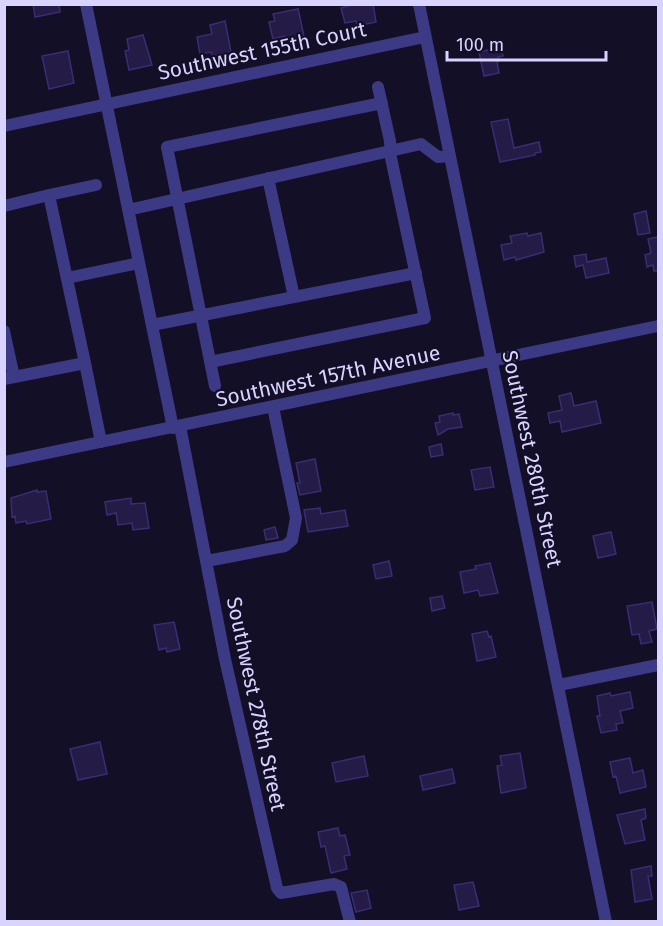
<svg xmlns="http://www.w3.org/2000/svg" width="663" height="926" font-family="'Fira Sans',sans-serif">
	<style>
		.building { fill: #241b47; stroke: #3b2d73; stroke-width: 1.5 }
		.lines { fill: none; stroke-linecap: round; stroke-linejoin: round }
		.minor { stroke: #3d3a85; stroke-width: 12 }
		.labels { text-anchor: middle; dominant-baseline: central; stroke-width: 4.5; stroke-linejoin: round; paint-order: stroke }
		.street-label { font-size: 21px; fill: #d9d4ff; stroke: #130f26 }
	</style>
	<rect width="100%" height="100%" fill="#130f26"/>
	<!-- building -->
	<path class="building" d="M33,4h26l1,8 -25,5z
		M355,4h18l3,18 -19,4 -1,-5 -11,2 -4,-15z
		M298,9l6,27 -19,4v-4l-12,3 -4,-17 6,-1 -2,-7z
		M225,21l6,31 -19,4 -1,-4 -11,2 -3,-17 15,-3 -2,-9z
		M143,35l9,30 -23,5 -4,-19 4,-1 -2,-11z
		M501,47l2,9 -5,1 1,4 -2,1 2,11 -15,3 -5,-24z
		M68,51l6,32 -25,6 -7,-33z
		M508,119l6,29 25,-6 2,10 -6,1v2l-35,7 -9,-40z
		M646,211l4,22 -12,2 -4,-21z
		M527,233l1,3 13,-3 3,19 -28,8 -1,-3 -11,3 -3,-15 11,-2 -2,-7z
		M658,237v34h-4l-1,-6 -6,2 -2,-12 6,-2 -3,-14z
		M586,254l1,8 19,-4 3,15 -23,5 -3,-13 -7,2 -2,-11z
		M571,393l3,13 22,-5 5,22 -39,9 -2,-11 -10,2 -2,-10 14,-3 -3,-14z
		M453,413v2l6,-1 3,13 -14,2 -10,6 -3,-12 5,-1 -1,-6z
		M441,444l2,11 -12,2 -2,-10z
		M315,459l6,32 -21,4 -3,-12h3l-4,-20z
		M490,467l4,20 -19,3 -4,-20z
		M37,490v2l9,-1 5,28 -24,5 -1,-3 -10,2 -1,-7 -3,1 -1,-19z
		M131,498v6l14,-1 4,25 -16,2 -1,-7 -14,2 -2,-12 -9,2 -2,-13z
		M320,508l1,6 24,-4 3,16 -40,6 -4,-22z
		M275,527l3,11 -12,2 -2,-10z
		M611,532l5,22 -18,4 -5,-22z
		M389,561l3,15 -16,3 -3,-14z
		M490,563l8,30 -18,3 -2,-6 -14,3 -4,-21 16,-3 -1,-3z
		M442,596l3,12 -13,3 -2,-13z
		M652,602l5,27 -8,2 3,11 -11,2 -2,-10 -7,1 -5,-29z
		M174,622l6,27 -13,3 -1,-4 -7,2 -5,-25z
		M487,631l2,6 2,-1 5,21 -19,4 -5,-27z
		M630,692l3,16 -13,3 3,12 -7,1 1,6 -16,3 -4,-17h3l-3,-20 13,-3 1,3z
		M100,742l7,32 -29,6 -8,-31z
		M520,753l6,35 -25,5 -4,-27 5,-1 -2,-9z
		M364,756l4,20 -32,6 -4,-19z
		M630,758l3,15 10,-3 3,17 -26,6 -4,-17 -3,1 -3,-15z
		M452,769l3,14 -32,7 -3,-14z
		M645,809l1,9 -5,2 4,20 -20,4 -8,-29z
		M338,828l2,8 5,-1 5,20 -6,1 3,13 -16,4 -6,-27 -4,1 -3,-15z
		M651,866l1,10h-4l4,23 -17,3 -4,-32z
		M473,882l6,24 -20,4 -5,-25z
		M367,890l4,18 -15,4 -5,-19z"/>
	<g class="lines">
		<!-- minor -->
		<path class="minor" d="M86,4l87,424
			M419,4l187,918
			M4,126l421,-89
			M268,178l26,119
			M4,206l45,-11
			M128,210l293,-66 17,13 11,-1
			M67,278l72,-15
			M152,325l264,-52
			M4,331l10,46
			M210,362l215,-44 -34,-160 -1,-17 -12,-54
			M85,363l-36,-168 47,-10
			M4,379l81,-16 16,79
			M215,386l-48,-239 215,-44
			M180,426l45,233 52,229 4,5 53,-9 7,3 9,35
			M4,462l654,-136
			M207,561l78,-15 7,-6 4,-22 -23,-111
			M559,685l99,-20"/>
	</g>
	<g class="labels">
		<!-- street labels -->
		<g class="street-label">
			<text transform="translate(262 51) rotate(-12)">Southwest 155th Court</text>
			<text transform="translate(328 376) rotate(-12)">Southwest 157th Avenue</text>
			<text transform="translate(532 459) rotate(78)">Southwest 280th Street</text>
			<text transform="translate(256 704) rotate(78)">Southwest 278th Street</text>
		</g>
	</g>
	<!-- border -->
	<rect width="663" height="926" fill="none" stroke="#d9d4ff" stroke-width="12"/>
	<!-- scale -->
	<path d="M447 51v9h159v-9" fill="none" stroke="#d9d4ff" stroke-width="3"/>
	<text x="456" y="51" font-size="18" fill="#d9d4ff" stroke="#130f26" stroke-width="4.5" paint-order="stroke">100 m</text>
</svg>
